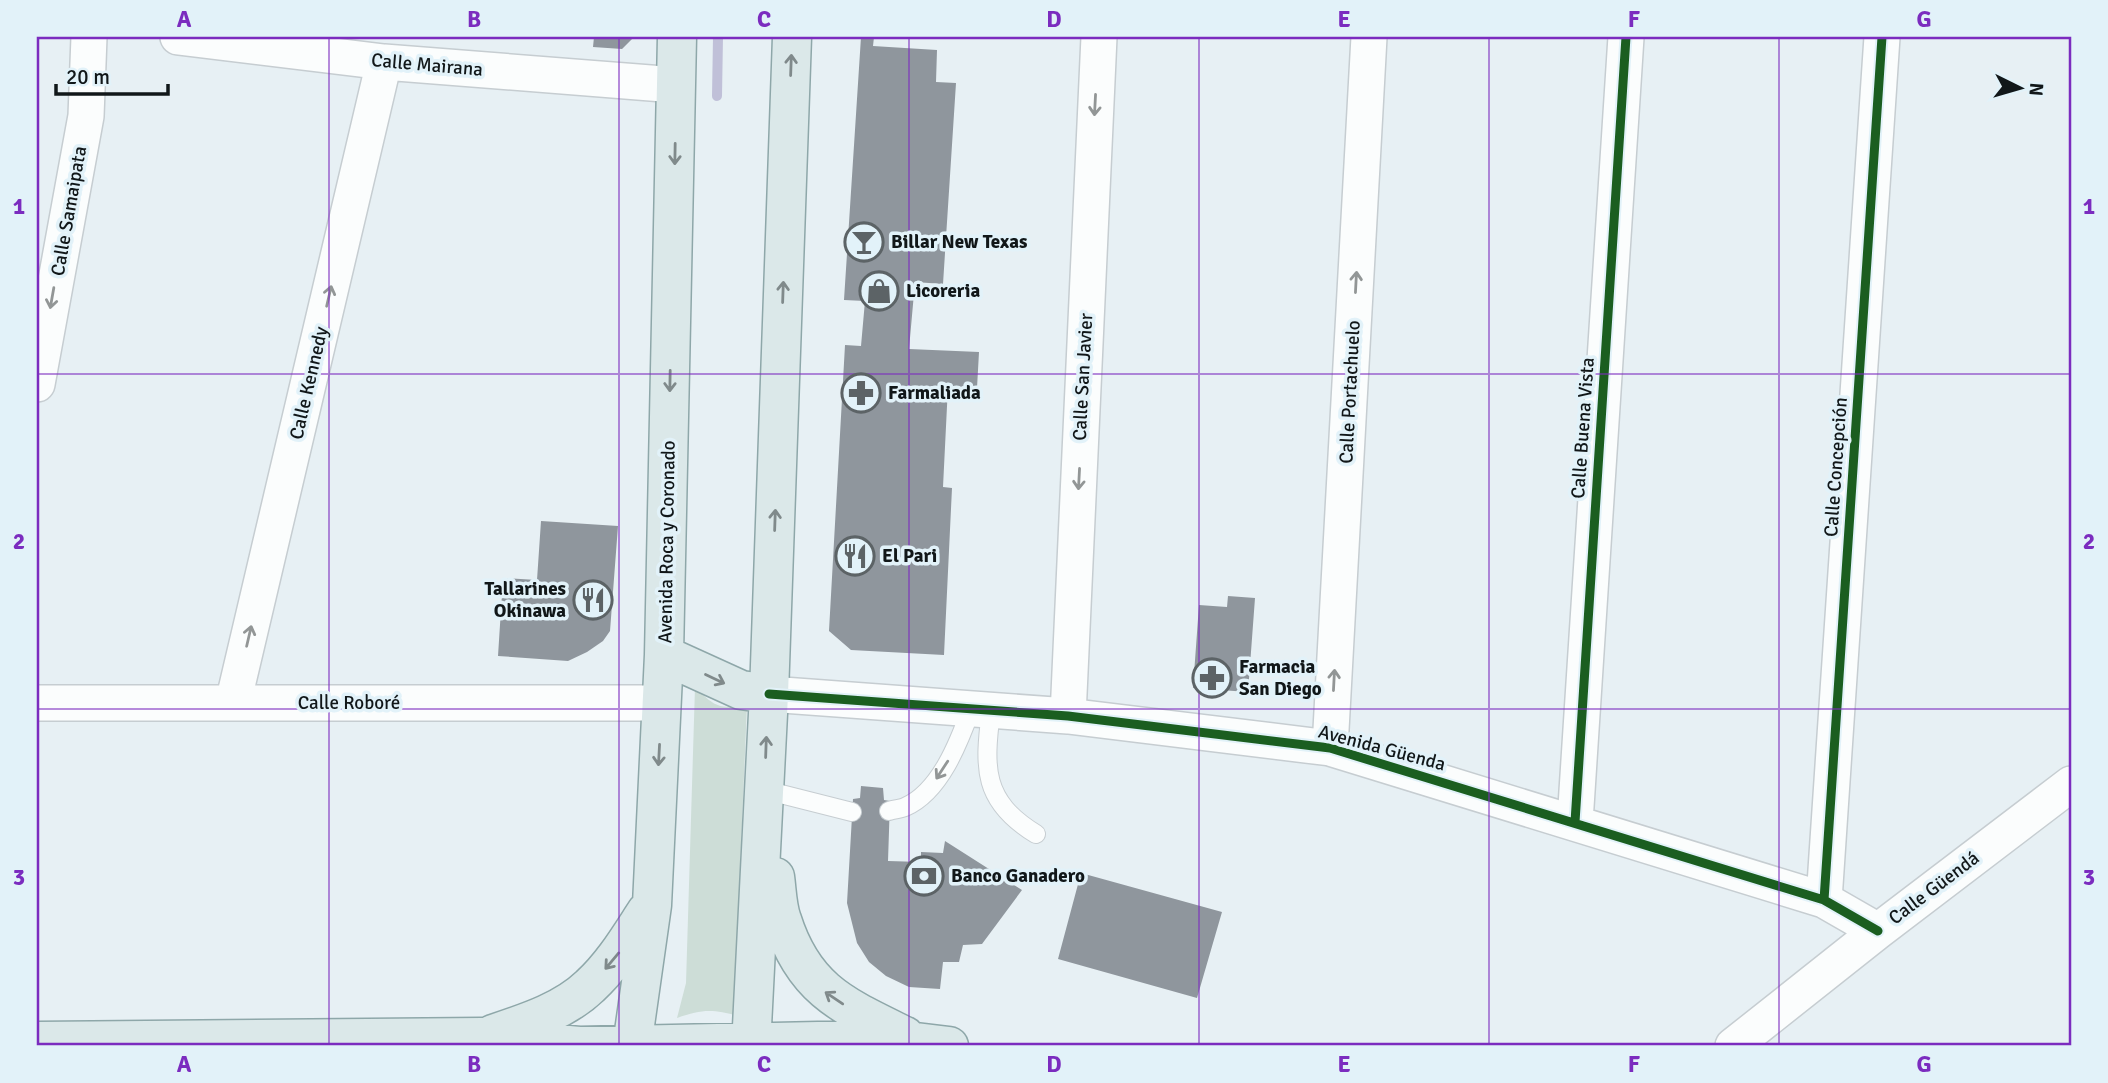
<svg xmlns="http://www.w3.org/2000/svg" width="2108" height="1083" font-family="Signika,sans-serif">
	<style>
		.green { fill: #cdddd7 }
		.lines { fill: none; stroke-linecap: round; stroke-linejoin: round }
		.stream { stroke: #c0c0d8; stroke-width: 10 }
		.building { fill: #8f969d }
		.lane-casing { stroke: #c6cdd1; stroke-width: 20 }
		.street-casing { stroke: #c6cdd1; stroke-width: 38 }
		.primary-casing { stroke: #8ea7a9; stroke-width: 41 }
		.lane { stroke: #fbfdfd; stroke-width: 18 }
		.street { stroke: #fbfdfd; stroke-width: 35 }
		.primary { stroke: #dbe8e9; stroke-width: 38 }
		.cycleway-casing { stroke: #e2f2f9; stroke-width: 13 }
		.cycleway { stroke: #1b5e20; stroke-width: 9 }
		.oneway { stroke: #808a8b }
		.oneway2 { stroke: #929696 }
		.grid { fill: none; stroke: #7b2cbf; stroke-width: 2; stroke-opacity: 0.55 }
		.labels { text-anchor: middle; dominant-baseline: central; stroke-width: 7; stroke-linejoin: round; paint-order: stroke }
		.street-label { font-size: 19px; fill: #111719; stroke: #e2f2f9 }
		.poi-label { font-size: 19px; font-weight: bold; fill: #111719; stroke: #e2f2f9; text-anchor: start }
		.neatline { fill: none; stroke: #7b2cbf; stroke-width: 2.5 }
		.grid-label { font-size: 23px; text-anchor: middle; font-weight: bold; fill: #7b2cbf }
	</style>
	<rect width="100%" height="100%" fill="#e7f0f4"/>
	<!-- green -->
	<path class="green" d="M695,687c20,20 23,22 52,18l-12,284 3,27c-25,-7 -36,-7 -61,2l9,-35z"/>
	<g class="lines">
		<!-- stream -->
		<path class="stream" d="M717,96l1,-59"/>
	</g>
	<!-- building -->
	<path class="building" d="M594,37h40l-12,12 -29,-2z
		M861,37h13l-1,9 64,4 -1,32 20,1 -13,201 -28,-2 -6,67 70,3 -2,36 -29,-2 -5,101 9,1 -8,167 -93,-5 -22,-19 16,-286 16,1 4,-45 -21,-1z
		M541,521l77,5 -8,105 -7,10 -16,11 -19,9 -70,-5 5,-78 34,2z
		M1228,596l27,2 -7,94 -55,-4 6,-83 28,2z
		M861,786l22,2 1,12 6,1 -2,60 33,1v-10l22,1 2,-12 77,49 -40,54 -19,1 -4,17h-16l-3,27 -31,-2 -23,-11 -17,-14 -12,-19 -10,-40 6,-104 7,-1z
		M1081,873l141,39 -25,86 -139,-39z"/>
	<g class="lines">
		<!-- lane casing -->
		<g class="lane-casing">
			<path id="lane" d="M991,711c-7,57 -9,90 45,123
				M765,790l87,22
				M889,811c6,-2 12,-2 16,-4 35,-15 54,-65 66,-98"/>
		</g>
		<!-- street casing -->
		<g class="street-casing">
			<path id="street" d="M178,37l206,25 292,23
				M37,384l49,-268 3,-79
				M769,694l299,22 262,32 494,152 54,31
				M37,703h625
				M233,703l151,-641
				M1068,716l31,-679
				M1330,748l39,-711
				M1575,822l51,-785
				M1824,900l58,-863
				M1733,1046l145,-115 193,-147"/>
		</g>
		<!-- primary casing -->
		<g class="primary-casing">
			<path id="primary" d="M664,655l77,35 28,4
				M775,877c2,14 2,30 7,43 22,70 62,86 123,116
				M493,1034c33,-11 71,-23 97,-48 23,-21 39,-48 56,-74
				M37,1041l445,-4 97,9 284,-6 53,2 33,4
				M632,1046l20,-141 12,-250 13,-618
				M751,1046l18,-352 23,-657"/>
		</g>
		<!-- lane -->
		<use href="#lane" class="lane"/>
		<!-- street -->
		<use href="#street" class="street"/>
		<!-- primary -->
		<use href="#primary" class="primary"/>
		<!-- cycleway casing -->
		<g class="cycleway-casing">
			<path id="cycleway" d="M769,694l299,22 262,32 494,152 54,31
				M1575,822l51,-785
				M1824,900l58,-863"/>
		</g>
		<!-- cycleway -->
		<use href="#cycleway" class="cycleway"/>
	</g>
	<!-- one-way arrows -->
	<defs><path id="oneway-shaft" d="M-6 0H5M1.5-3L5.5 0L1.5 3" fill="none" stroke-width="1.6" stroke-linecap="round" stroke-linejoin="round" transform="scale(1.75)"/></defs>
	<g class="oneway">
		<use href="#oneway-shaft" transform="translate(791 65) rotate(-88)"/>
		<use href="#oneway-shaft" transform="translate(675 154) rotate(91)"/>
		<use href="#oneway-shaft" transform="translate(783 292) rotate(-88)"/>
		<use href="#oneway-shaft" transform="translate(670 381) rotate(91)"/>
		<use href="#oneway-shaft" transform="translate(775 520) rotate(-88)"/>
		<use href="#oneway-shaft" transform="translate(715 679) rotate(25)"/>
		<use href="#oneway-shaft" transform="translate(766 747) rotate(-88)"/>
		<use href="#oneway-shaft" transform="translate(659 755) rotate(93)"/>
		<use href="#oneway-shaft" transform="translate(612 961) rotate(130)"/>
		<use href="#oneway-shaft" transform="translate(834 998) rotate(-146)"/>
	</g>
	<g class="oneway2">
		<use href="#oneway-shaft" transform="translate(1095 105) rotate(93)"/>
		<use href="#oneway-shaft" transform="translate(1356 282) rotate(-87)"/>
		<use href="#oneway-shaft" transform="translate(329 296) rotate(-77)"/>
		<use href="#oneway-shaft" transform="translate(52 298) rotate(100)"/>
		<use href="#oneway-shaft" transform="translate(1079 479) rotate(93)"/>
		<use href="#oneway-shaft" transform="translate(249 636) rotate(-77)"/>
		<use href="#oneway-shaft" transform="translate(1334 680) rotate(-87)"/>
		<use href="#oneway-shaft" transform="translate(942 770) rotate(123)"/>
	</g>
	<!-- grid -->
	<path class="grid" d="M329,37v1009M619,37v1009M909,37v1009M1199,37v1009M1489,37v1009M1779,37v1009M37,374h2034M37,709h2034"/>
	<!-- icons -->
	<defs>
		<g id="bar-ring" transform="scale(2.0125)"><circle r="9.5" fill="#e2f2f9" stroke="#5c6366" stroke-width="1.5"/><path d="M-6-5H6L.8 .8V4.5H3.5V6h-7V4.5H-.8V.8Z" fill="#5c6366"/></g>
		<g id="shop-ring" transform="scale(2.0125)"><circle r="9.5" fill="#e2f2f9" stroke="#5c6366" stroke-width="1.5"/><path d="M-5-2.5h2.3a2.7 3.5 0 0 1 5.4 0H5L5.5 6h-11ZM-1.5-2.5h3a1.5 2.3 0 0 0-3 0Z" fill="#5c6366"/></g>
		<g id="pharmacy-ring" transform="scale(2.0125)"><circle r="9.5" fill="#e2f2f9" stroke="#5c6366" stroke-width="1.5"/><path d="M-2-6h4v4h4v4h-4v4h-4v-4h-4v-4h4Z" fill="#5c6366"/></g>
		<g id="restaurant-ring" transform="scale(2.0125)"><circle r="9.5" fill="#e2f2f9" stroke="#5c6366" stroke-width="1.5"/><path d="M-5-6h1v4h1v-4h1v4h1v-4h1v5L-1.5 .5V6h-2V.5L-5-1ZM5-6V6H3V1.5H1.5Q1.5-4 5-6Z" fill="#5c6366"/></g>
		<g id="bank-ring" transform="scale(2.0125)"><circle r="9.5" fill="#e2f2f9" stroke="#5c6366" stroke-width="1.5"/><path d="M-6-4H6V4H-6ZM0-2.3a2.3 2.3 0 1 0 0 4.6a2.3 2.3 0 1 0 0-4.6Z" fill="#5c6366"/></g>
	</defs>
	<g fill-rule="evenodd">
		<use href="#bar-ring" x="864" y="242"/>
		<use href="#shop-ring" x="879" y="291"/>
		<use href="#pharmacy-ring" x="861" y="393"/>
		<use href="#restaurant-ring" x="855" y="556"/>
		<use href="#restaurant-ring" x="593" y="600"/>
		<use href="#pharmacy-ring" x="1212" y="678"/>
		<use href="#bank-ring" x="924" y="876"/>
	</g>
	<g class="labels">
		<!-- street labels -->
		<g class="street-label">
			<text transform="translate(427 65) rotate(5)">Calle Mairana</text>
			<text transform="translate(69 211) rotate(-80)">Calle Samaipata</text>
			<text transform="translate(1083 377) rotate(-87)">Calle San Javier</text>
			<text transform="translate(309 383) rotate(-77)">Calle Kennedy</text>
			<text transform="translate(1350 392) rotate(-87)">Calle Portachuelo</text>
			<text transform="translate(1583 428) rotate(-86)">Calle Buena Vista</text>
			<text transform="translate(1836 467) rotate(-86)">Calle Concepción</text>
			<text transform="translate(667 542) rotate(-89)">Avenida Roca y Coronado</text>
			<text x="349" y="703">Calle Roboré</text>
			<text transform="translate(1382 748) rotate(15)">Avenida Güenda</text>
			<text transform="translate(1934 888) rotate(-37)">Calle Güendá</text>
		</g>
		<!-- poi labels -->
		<g class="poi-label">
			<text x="891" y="242">Billar New Texas</text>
			<text x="906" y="291">Licoreria</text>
			<text x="888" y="393">Farmaliada</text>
			<text x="882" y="556">El Pari</text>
			<text x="566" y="589" text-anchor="end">Tallarines<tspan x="566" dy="22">Okinawa</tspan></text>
			<text x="1239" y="667">Farmacia<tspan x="1239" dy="22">San Diego</tspan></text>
			<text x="951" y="876">Banco Ganadero</text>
		</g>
	</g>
	<!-- border -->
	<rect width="2108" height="1083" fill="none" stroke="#e2f2f9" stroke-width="77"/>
	<!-- north arrow -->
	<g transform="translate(2020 88) rotate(95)" stroke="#e2f2f9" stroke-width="5" paint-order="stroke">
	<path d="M0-5L12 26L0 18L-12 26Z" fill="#111719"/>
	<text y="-10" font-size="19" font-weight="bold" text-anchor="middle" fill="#111719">N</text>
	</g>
	<!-- scale -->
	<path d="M56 84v10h112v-10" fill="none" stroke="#111719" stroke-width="3.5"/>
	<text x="66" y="84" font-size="21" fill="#111719" stroke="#e2f2f9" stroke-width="5" paint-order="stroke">20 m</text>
	<rect x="38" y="38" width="2032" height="1006" class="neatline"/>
	<g class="grid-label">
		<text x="184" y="27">A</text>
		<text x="474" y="27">B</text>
		<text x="764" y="27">C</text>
		<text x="1054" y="27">D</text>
		<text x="1344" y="27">E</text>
		<text x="1634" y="27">F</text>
		<text x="1924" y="27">G</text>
		<text x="19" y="214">1</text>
		<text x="2089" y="214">1</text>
		<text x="19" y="549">2</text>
		<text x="2089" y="549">2</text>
		<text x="19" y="885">3</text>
		<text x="2089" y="885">3</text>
		<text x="184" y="1072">A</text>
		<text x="474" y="1072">B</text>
		<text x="764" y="1072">C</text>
		<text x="1054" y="1072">D</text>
		<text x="1344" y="1072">E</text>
		<text x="1634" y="1072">F</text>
		<text x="1924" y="1072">G</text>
	</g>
</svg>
